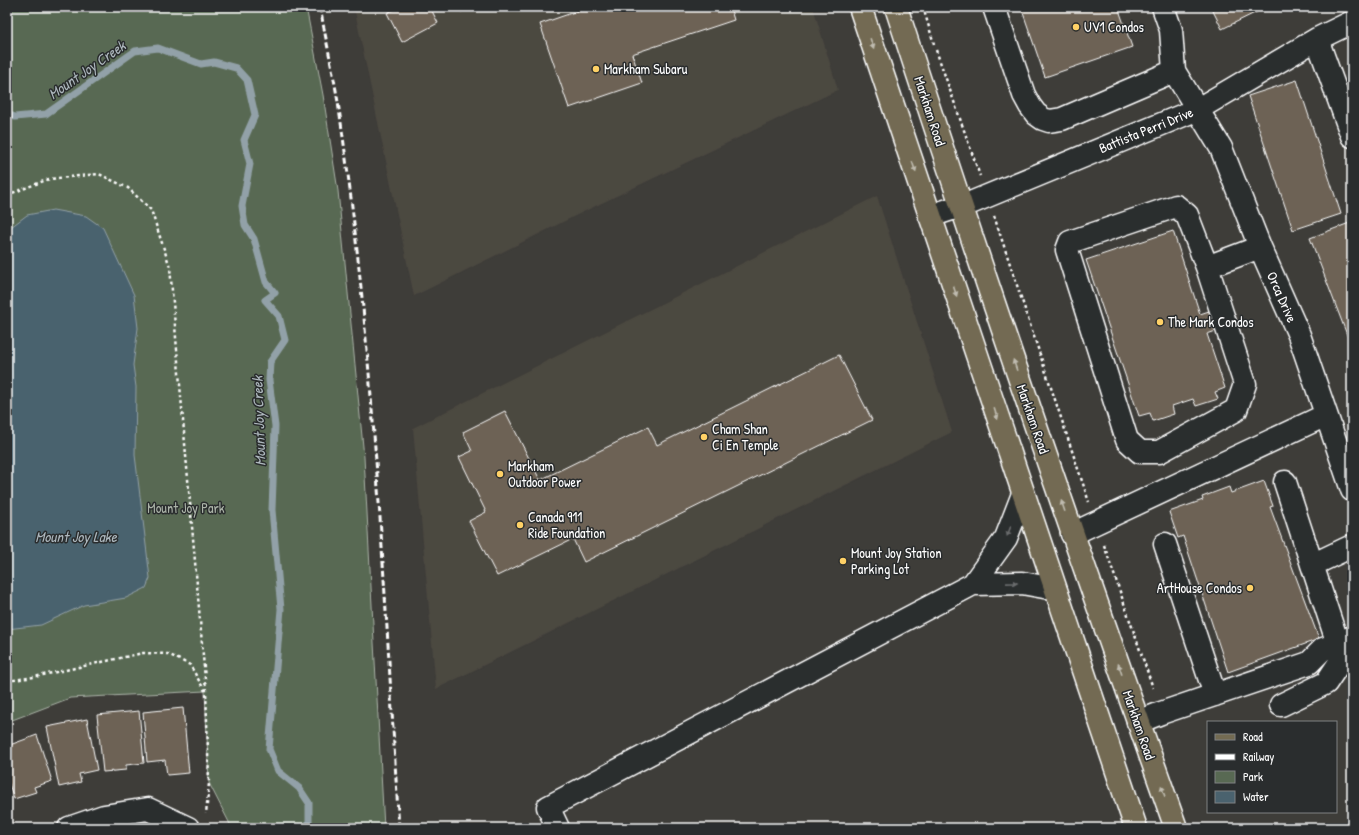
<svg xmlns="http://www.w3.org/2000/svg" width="1359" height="835" font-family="'Patrick Hand',sans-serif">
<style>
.built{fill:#4c4841}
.green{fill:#586953;stroke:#acb4a9}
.water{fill:#4a626e;stroke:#92a1a8}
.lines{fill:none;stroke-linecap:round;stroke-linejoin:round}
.stream{stroke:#92a1a8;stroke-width:7}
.building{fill:#6d6254;stroke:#fff}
.minor-casing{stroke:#fff;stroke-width:25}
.major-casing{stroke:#fff;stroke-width:25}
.path{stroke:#fff;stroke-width:2.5;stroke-dasharray:3 3;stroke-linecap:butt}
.minor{stroke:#2a2d2e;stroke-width:22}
.major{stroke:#736b52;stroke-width:22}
.rail{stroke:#fff;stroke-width:3;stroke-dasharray:6 3;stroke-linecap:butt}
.oneway{fill:#c0bcb1}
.oneway2{fill:#6a6c6d}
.poi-dot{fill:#ffd166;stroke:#2a2d2e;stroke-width:1.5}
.labels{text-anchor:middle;stroke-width:3;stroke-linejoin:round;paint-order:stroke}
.poi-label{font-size:14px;fill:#fff;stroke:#2a2d2e;text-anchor:start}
.street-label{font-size:14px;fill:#fff;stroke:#2a2d2e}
.park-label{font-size:14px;fill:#acb4a9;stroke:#2a2d2e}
.water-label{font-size:15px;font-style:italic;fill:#aeb8be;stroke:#2a2d2e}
</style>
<rect width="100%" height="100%" fill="#3e3d39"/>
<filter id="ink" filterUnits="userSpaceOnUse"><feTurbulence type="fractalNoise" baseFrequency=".025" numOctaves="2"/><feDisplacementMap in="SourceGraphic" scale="8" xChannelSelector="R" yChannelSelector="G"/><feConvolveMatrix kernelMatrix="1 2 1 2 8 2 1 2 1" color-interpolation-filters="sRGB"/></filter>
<g filter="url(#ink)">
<path class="built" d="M354,7H813L838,90L583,212L414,296Z
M877,196L952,432L436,689L413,428Z"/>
<path class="green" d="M7,7H306L323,95L338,191L364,457L384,828H232L209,783L205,691L70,698L7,722Z"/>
<path class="water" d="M53,210L86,216L103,228L134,295L138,328L133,365L136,387L135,455L150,578L146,588L126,598L84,605L41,625L7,629V230L27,215Z"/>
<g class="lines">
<path class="stream" d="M7,114L15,117L46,114L135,51L158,48L201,64L214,62L236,68L247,80L255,115L244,140L250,164L242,206L245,225L254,239L266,282L275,293L265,300L279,316L285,340L270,362L269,380L275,426L272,510L281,609L269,749L278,771L299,788L309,803V828"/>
</g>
<path class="building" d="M400,7H430L438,23L402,42L387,13Z
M458,7H472L461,12Z
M589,7H730L734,20L632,54L642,83L569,108L540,24Z
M1021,7H1118L1132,47L1045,77Z
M1211,7H1267L1222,29Z
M1297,80L1341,214L1293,230L1248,96Z
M1352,222V348L1310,238Z
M1173,231L1200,314L1209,311L1216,331L1207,334L1225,388L1215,392L1218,399L1196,406L1193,399L1172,406L1174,414L1153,421L1150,413L1139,416L1086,260Z
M839,355L872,420L584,562L573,539L497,576L469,521L486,512L459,457L472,451L463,432L505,411L540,480L648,427L657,445Z
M1264,481L1273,506L1270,507L1319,639L1228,672L1183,536L1178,538L1169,512L1203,500L1202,497L1229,487L1231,493Z
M183,708L189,773L167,775L165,760L147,762L143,712Z
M139,711L144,763L126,765V770L103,772L97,715Z
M87,719L97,770L79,774L81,782L59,787L47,727Z
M37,735L52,781L34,787L36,792L14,799L7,778V746Z"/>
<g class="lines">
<defs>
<path id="minor" d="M994,7L1024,95L1030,106L1036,114L1043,119L1049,121L1062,119L1174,71
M1163,7L1171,30L1174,71L1221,148L1260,247L1299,335L1352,490
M1317,39L1352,136
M930,216L973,202L1198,109L1317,39L1352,22
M1207,267L1245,384L1236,410L1159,452H1140L1127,440L1067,250L1070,242L1176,206L1187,215L1207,267L1260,247
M1072,534L1326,415
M1165,544L1215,695
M1312,565L1352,546
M973,584L1022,583L1055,589
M1281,705L1326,683L1340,662L1338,644L1352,637
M1138,722L1161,713L1309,663L1323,649L1338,644L1285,482
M69,828L104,816L148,809L188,828
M558,828L548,807L973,584L1006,538L1023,494"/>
<path id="major" d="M860,7L1136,828
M896,7C985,282 1079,555 1176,828"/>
</defs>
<use href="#minor" class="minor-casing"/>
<use href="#major" class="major-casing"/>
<path class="path" d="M923,7L934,44
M936,50L980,176
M7,195L49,179L99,174L128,188L151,210L170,267L206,691L209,783L206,814
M994,216L1089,502
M1104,545L1153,688
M7,681L34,677L143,653L168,654L190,665L205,691"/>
<use href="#minor" class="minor"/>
<use href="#major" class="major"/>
<path class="rail" d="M320,7C326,41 334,75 339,109C374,347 384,588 399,828"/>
</g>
<defs><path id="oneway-solid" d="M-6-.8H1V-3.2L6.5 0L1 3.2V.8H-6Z"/></defs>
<g class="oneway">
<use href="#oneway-solid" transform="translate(872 44) rotate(72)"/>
<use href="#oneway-solid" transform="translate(914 167) rotate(72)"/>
<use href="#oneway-solid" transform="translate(955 291) rotate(72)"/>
<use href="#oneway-solid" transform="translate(1015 365) rotate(-109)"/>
<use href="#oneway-solid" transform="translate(996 414) rotate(72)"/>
<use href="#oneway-solid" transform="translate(1063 506) rotate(-109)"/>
<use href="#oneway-solid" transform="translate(1120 669) rotate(-109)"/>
<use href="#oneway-solid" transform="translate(1163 791) rotate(-109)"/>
</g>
<g class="oneway2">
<use href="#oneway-solid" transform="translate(1009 531) rotate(111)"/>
<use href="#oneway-solid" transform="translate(1012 583) rotate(-1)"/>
</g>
</g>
<g class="poi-dot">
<circle cx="1076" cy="27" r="4"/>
<circle cx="596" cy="69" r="4"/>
<circle cx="1160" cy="322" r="4"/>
<circle cx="704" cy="437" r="4"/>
<circle cx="500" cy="474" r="4"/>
<circle cx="520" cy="525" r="4"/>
<circle cx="843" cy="561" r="4"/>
<circle cx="1250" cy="588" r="4"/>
</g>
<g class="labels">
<g class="poi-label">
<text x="1084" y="32">UV1 Condos</text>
<text x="604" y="74">Markham Subaru</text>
<text x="1168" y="327">The Mark Condos</text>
<text x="712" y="434">Cham Shan<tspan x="712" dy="16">Ci En Temple</tspan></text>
<text x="508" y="471">Markham<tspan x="508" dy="16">Outdoor Power</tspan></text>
<text x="528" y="522">Canada 911<tspan x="528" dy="16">Ride Foundation</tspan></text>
<text x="851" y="558">Mount Joy Station<tspan x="851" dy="16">Parking Lot</tspan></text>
<text x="1242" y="593" text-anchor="end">ArtHouse Condos</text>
</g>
<g class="street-label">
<text transform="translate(930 111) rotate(72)" y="5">Markham Road</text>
<text transform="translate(1146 130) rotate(-22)" y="5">Battista Perri Drive</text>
<text transform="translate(1282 297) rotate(66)" y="5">Orca Drive</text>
<text transform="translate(1033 419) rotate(71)" y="5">Markham Road</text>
<text transform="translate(1139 725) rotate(71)" y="5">Markham Road</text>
</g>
<g class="park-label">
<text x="186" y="513">Mount Joy Park</text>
</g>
<g class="water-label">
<text transform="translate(87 70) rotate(-35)" y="5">Mount Joy Creek</text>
<text transform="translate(259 421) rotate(-92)" y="5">Mount Joy Creek</text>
<text x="76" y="542">Mount Joy Lake</text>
</g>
</g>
<rect width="1359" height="835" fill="none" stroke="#2a2d2e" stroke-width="24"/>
<rect x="12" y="12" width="1335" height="811" fill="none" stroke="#fff" stroke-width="1.5" filter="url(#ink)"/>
<rect x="1207" y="721" width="130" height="92" fill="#2a2d2e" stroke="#7f8182"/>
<rect x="1215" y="734" width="20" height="6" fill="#736b52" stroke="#7f8182"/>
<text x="1243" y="741" font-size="12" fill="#ffffff">Road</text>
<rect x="1215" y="754" width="20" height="6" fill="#ffffff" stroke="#7f8182"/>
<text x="1243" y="761" font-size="12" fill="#ffffff">Railway</text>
<rect x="1215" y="771" width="20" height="12" fill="#586953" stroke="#7f8182"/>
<text x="1243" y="781" font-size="12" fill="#ffffff">Park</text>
<rect x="1215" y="791" width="20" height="12" fill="#4a626e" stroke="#7f8182"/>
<text x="1243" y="801" font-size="12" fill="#ffffff">Water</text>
</svg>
